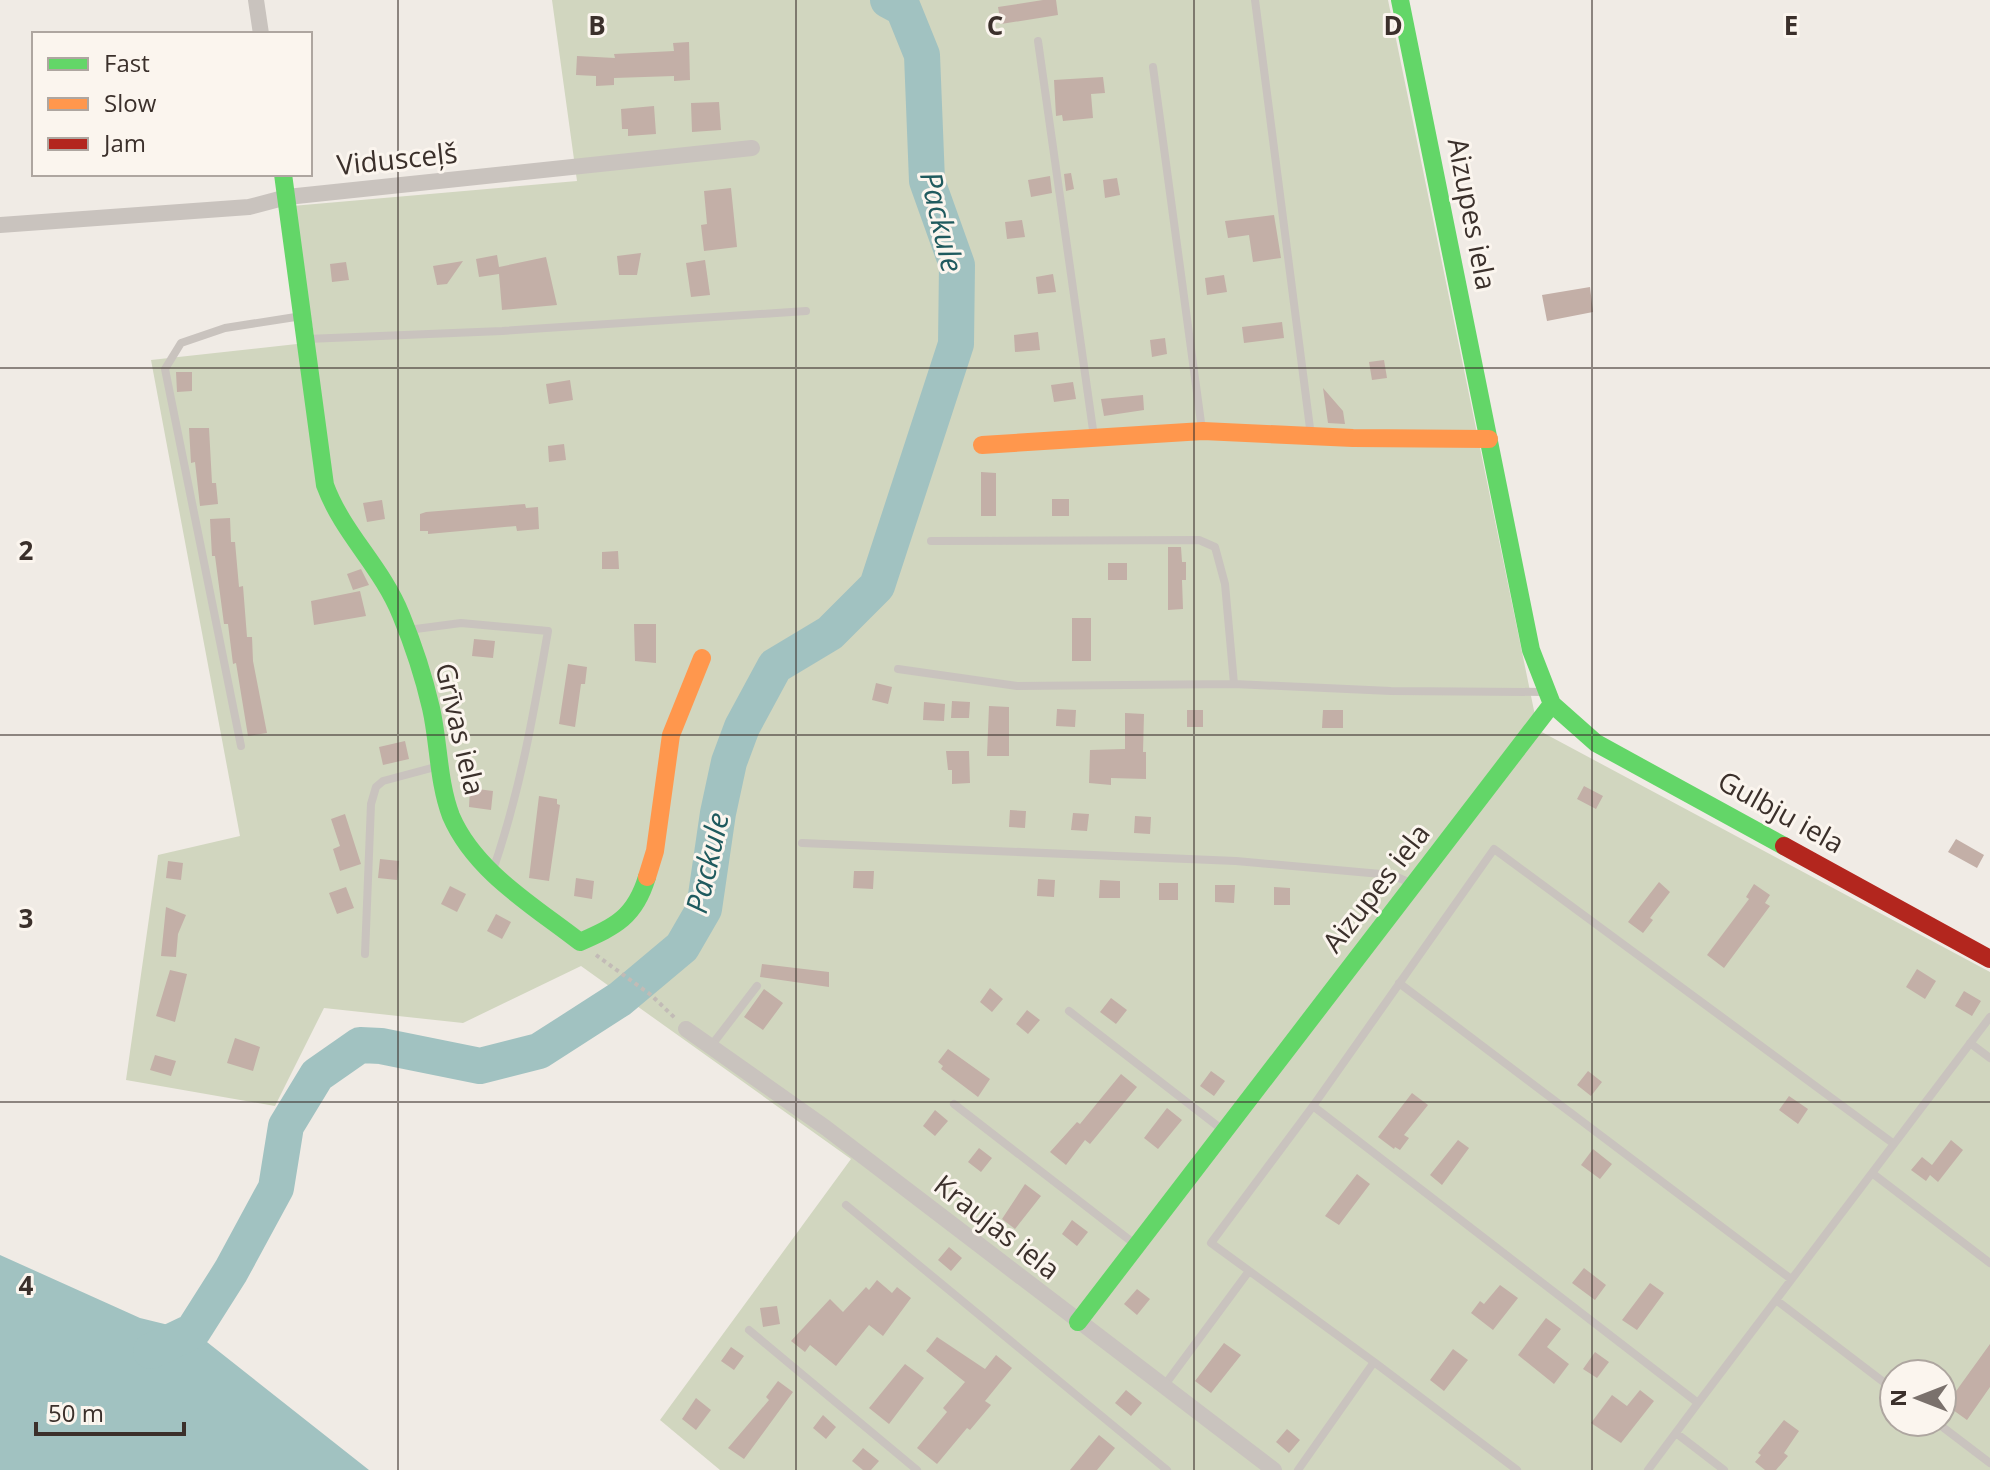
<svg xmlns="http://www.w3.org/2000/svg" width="1990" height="1470" font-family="'Open Sans',sans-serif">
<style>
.green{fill:#d1d6bf;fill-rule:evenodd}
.water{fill:#a1c2c1}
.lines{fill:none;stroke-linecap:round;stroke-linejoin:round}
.river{stroke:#a1c2c1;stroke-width:36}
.building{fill:#c3afa7}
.path{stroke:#c2bbb6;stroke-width:4;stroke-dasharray:4 4;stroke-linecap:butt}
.lane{stroke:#c9c3be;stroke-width:8}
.street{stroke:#c9c3be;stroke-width:16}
.fast{stroke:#63d668;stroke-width:18}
.slow{stroke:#ff974d;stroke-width:18}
.jam{stroke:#b3261e;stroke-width:18}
.grid{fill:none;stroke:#3b302b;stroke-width:2;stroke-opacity:0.55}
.labels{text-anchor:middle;stroke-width:6;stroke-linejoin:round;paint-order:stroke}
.street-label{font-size:28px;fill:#3b302b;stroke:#fbf5ee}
.water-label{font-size:30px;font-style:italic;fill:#1f5a5e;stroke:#fbf5ee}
.grid-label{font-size:26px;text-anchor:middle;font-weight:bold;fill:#3b302b;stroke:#fbf5ee;stroke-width:6;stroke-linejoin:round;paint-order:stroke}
</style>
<rect width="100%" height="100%" fill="#f0ebe5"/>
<path class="green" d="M552,0H1388L1538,730L1990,972V1470H720L660,1420L851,1159L581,966L463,1023L324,1008L275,1106L126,1080L158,855L240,836L151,360L315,342L292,206L577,181ZM1894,1374H1942V1422H1894Z"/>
<path class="water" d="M0,1255L140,1318L193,1331L369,1470H0Z"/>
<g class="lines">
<path class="river" d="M151,1351L193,1331L231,1271L276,1188L286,1126L317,1075L360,1045L381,1046L480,1066L539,1051L620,999L682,947L704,909L718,813L729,762L742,727L775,666L830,633L877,586L956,344L957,265L927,181L922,55L903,8L888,0"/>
</g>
<path class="building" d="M1043,0H1056L1058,15L1001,24L998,7Z
M689,42L690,80L674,81V76L614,78V85L596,86V76L576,75L577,56L615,58L614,54L674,51L673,43Z
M1103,77L1105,93L1091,94L1093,118L1063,121L1062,115L1056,116L1054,80Z
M719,102L721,130L692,132L691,103Z
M654,106L656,134L628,136V129H622L621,109Z
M1071,173L1074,189L1066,191L1064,174Z
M1050,176L1052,193L1031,197L1028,180Z
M1117,178L1120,195L1105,198L1103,180Z
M731,188L737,247L704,251L701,225L707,224L704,191Z
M1274,215L1281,258L1253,262L1249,235L1228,238L1225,221Z
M1022,220L1025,237L1007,239L1005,222Z
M641,253L637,275H619L617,256Z
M497,255L499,267L546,257L557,305L502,310L499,274L479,277L476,259Z
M705,260L710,295L691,297L686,263Z
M463,261L447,284L437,285L433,266Z
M346,262L349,280L332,282L330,264Z
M1053,274L1056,292L1038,294L1036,277Z
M1224,275L1227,292L1207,295L1205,278Z
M1590,287L1593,312L1547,321L1542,295Z
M1282,322L1284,338L1244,343L1242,327Z
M1038,332L1040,350L1015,352L1014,335Z
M1165,338L1167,354L1152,357L1150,340Z
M1384,360L1387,378L1372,380L1369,362Z
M176,372H192V391L177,392Z
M570,380L573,400L549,404L546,384Z
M1073,382L1076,399L1054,402L1051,385Z
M1323,388L1343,411L1345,424L1328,423Z
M1143,395L1144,410L1104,416L1101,399Z
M189,428H209L212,483H216L218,504L200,506L195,462L191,463Z
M564,444L566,460L549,462L548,446Z
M981,472L996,473V516H981Z
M1052,499H1069V516H1052Z
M382,500L385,519L367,522L363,503Z
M525,504L526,508L538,507L539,529L517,531L516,526L428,534V531H420V514L426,512Z
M230,518L231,542H235L239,587L243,586L247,637H252L253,661L267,733L248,736L236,663L233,664L228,624H224L215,556H212L210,519Z
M1168,547H1181L1182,562H1186V580H1182L1183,609L1168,610Z
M618,551L619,569H602V552Z
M1108,563H1127V580H1108Z
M361,569L369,585L353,590L347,574Z
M360,591L366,616L314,625L311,601Z
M1072,618H1091V661H1072Z
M634,624H656V663L635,661Z
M474,639L495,641L493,658L472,656Z
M568,664L587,667L585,684H581L575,727L559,724Z
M876,683L892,687L888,704L872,700Z
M952,701L970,702L969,718H951Z
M924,702L945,704L944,721L923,720Z
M989,706L1009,707V756H987Z
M1057,709L1076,710L1075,727L1056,726Z
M1187,710H1203V727H1187Z
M1323,710H1343V728H1322Z
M1125,713L1144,714L1143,752H1146V779L1111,778V785L1089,783L1090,750L1125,749Z
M405,741L409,759L383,765L379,747Z
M946,751H969L970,783L952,784V770H948Z
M1584,786L1603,796L1596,809L1577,799Z
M470,788L493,791L491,810L469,807Z
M539,796L557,799V804L560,805L549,881L529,878Z
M1010,810L1026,811L1025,828L1009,827Z
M1073,813L1089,814L1087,831L1071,830Z
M345,814L361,864L340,871L333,849L340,846L331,819Z
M1135,816L1151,817L1150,834L1134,833Z
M1956,839L1984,855L1977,868L1948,852Z
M380,859L399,861L397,880L378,878Z
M168,861L183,863L181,880L166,878Z
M854,871H874L873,889L853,888Z
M576,878L594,881L592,899L574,896Z
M1038,879L1055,880L1054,897L1037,896Z
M1100,880L1120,881V898H1099Z
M1659,882L1670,892L1650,918L1653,920L1643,933L1628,922Z
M1159,883H1178V900H1159Z
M1754,884L1770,895L1765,903L1770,906L1724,968L1707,955L1749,899L1746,897Z
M1215,885H1235L1234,903L1215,902Z
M450,886L466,894L457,912L441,904Z
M346,887L354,908L337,914L329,893Z
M1274,887L1290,888V905H1274Z
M166,907L186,915L178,934L176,957L161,956Z
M496,914L511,922L502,939L487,931Z
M762,964L829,972V987L760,977Z
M1917,969L1936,981L1925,999L1906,987Z
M170,970L187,974L175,1022L156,1016Z
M990,988L1003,999L992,1012L980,1002Z
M764,989L783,1003L763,1030L744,1017Z
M1964,991L1981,1001L1972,1016L1955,1006Z
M1111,998L1127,1010L1116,1024L1100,1012Z
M1027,1010L1040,1020L1028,1034L1016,1024Z
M235,1038L260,1047L253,1071L227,1063Z
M948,1049L990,1079L978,1097L941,1069L943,1066L938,1062Z
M155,1055L176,1061L171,1076L150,1070Z
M1211,1071L1225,1081L1214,1096L1200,1086Z
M1588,1071L1602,1082L1591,1096L1577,1085Z
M1121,1074L1137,1087L1090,1144L1085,1140L1066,1165L1050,1152L1077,1122L1080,1124Z
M1412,1093L1428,1105L1404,1135L1409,1138L1400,1150L1395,1147L1394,1149L1378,1137Z
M1789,1096L1808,1109L1798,1124L1779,1110Z
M1167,1108L1182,1120L1158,1149L1144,1138Z
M935,1110L948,1121L935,1136L923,1126Z
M1458,1140L1469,1148L1442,1185L1430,1175Z
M1951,1140L1963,1150L1938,1182L1930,1175L1926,1181L1911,1170L1922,1157L1932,1165Z
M979,1148L992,1158L981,1172L968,1162Z
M1593,1149L1612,1164L1600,1179L1581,1165Z
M1357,1174L1370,1184L1339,1225L1325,1216Z
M1025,1184L1041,1196L1015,1229L1002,1219Z
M1072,1220L1088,1232L1077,1246L1062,1234Z
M949,1247L962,1258L951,1271L938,1260Z
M1584,1268L1606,1285L1595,1300L1572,1283Z
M877,1280L892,1293L897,1287L911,1298L883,1336L869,1325L836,1366L810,1345L805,1352L791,1341L830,1299L843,1312L866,1287L869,1290Z
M1650,1283L1664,1293L1637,1330L1622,1320Z
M1500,1285L1518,1298L1493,1330L1471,1313L1480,1301L1484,1304Z
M1137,1289L1150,1299L1137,1315L1124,1304Z
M777,1306L780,1324L763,1327L760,1308Z
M1546,1318L1561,1329L1547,1347L1569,1364L1554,1384L1518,1355Z
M937,1337L985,1369L996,1355L1012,1368L985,1401L991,1405L970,1430L967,1428L937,1464L917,1448L947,1412L943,1408L965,1382L926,1351Z
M1224,1343L1241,1355L1211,1393L1195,1381Z
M1990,1344V1387L1967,1420L1946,1405Z
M731,1347L744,1356L734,1370L721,1361Z
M1453,1349L1468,1360L1444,1391L1430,1380Z
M1595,1352L1609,1362L1597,1378L1583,1369Z
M905,1364L924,1378L889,1424L869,1408Z
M778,1381L793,1392L744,1459L728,1448L769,1400L766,1397Z
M1126,1390L1142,1403L1131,1416L1115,1403Z
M1640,1390L1654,1401L1621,1443L1591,1423L1612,1395L1627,1406Z
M696,1398L711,1410L696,1430L682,1419Z
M823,1415L836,1427L826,1439L813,1428Z
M1784,1420L1799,1431L1784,1453L1788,1456L1776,1470H1765L1755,1462L1761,1455L1758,1453Z
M1287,1429L1300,1440L1289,1453L1276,1442Z
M1099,1435L1115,1448L1097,1470H1070Z
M863,1448L879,1461L871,1470H863L852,1461Z"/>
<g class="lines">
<path class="path" d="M596,955L651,995L676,1019"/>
<path class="lane" d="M1255,0L1311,436
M1038,41L1094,437
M1153,67L1202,430
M307,339L502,331L806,311
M931,541L1199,540L1215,547L1225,584L1234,684
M408,630L461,623L548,631C534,712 520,792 493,870
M898,669L1017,686L1234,684L1391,691L1544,692
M241,746L165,369L181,343L225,328L302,316
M802,843L1236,861L1392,875L1413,884
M365,954L371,804L376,787L383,781L439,766
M1399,983L1791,1279
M1069,1011L1224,1131
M1970,1043L1990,1058
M711,1046L757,986
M954,1104L1136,1245
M1313,1106L1494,849L1894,1144
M1872,1173L1990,1263
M846,1205L1167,1470
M1776,1300L1894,1390
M749,1330L917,1470
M1374,1362L1517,1470
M1164,1386L1249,1271
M1698,1403L1990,1017
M1936,1422L1990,1463
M1676,1433L1724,1470
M1298,1470L1374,1362L1211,1243L1313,1106L1698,1403L1648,1470"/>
<path class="street" d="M256,0L261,34
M0,225L249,207L287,197L752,148
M686,1029L826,1128L1274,1470"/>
<path class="fast" d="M1400,0L1531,650L1552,704L1596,743L1784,846
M283,174L325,485C343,534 382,567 401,615C413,644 424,678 431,708C439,743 438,782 451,816C475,872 534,906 580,942C616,926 635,917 647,877
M1078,1322L1552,704"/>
<path class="slow" d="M982,445L1203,431L1353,438L1489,439
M647,877L655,851L671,735L702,658"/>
<path class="jam" d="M1784,846L1990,959"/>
</g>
<path class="grid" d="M398,0V1470M796,0V1470M1194,0V1470M1592,0V1470M0,368H1990M0,735H1990M0,1102H1990"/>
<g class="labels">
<g class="street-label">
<text transform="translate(397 159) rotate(-6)" y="10">Vidusceļš</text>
<text transform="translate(1472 214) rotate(79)" y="10">Aizupes iela</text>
<text transform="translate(460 729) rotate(77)" y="10">Grīvas iela</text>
<text transform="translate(1781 812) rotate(29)" y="10">Gulbju iela</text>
<text transform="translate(1376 888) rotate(-52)" y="10">Aizupes iela</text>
<text transform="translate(997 1227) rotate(38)" y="10">Kraujas iela</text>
</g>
<g class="water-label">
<text transform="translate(941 222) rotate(77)" y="10">Packule</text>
<text transform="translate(708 863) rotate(-77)" y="10">Packule</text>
</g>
</g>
<g class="grid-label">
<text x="597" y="35">B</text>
<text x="995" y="35">C</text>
<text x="1393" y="35">D</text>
<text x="1791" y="35">E</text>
<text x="26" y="560">2</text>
<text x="26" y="928">3</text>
<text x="26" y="1295">4</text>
</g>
<rect x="32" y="32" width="280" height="144" fill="#fbf5ee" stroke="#aea6a0" stroke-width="2"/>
<rect x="48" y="58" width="40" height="12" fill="#63d668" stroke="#aea6a0" stroke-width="2"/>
<text x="104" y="72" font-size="24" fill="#3b302b">Fast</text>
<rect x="48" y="98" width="40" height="12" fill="#ff974d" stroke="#aea6a0" stroke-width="2"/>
<text x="104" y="112" font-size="24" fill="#3b302b">Slow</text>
<rect x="48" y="138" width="40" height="12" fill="#b3261e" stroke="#aea6a0" stroke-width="2"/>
<text x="104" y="152" font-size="24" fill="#3b302b">Jam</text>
<g transform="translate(1918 1398) rotate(270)"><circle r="38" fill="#fbf5ee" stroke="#aea6a0" stroke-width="2"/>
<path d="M0-6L14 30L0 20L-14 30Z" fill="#7a716c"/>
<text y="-12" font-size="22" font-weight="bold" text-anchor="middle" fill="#3b302b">N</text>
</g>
<path d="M36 1422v12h148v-12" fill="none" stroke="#3b302b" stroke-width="4"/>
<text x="48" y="1422" font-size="24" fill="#3b302b" stroke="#fbf5ee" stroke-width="6" paint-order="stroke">50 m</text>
</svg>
